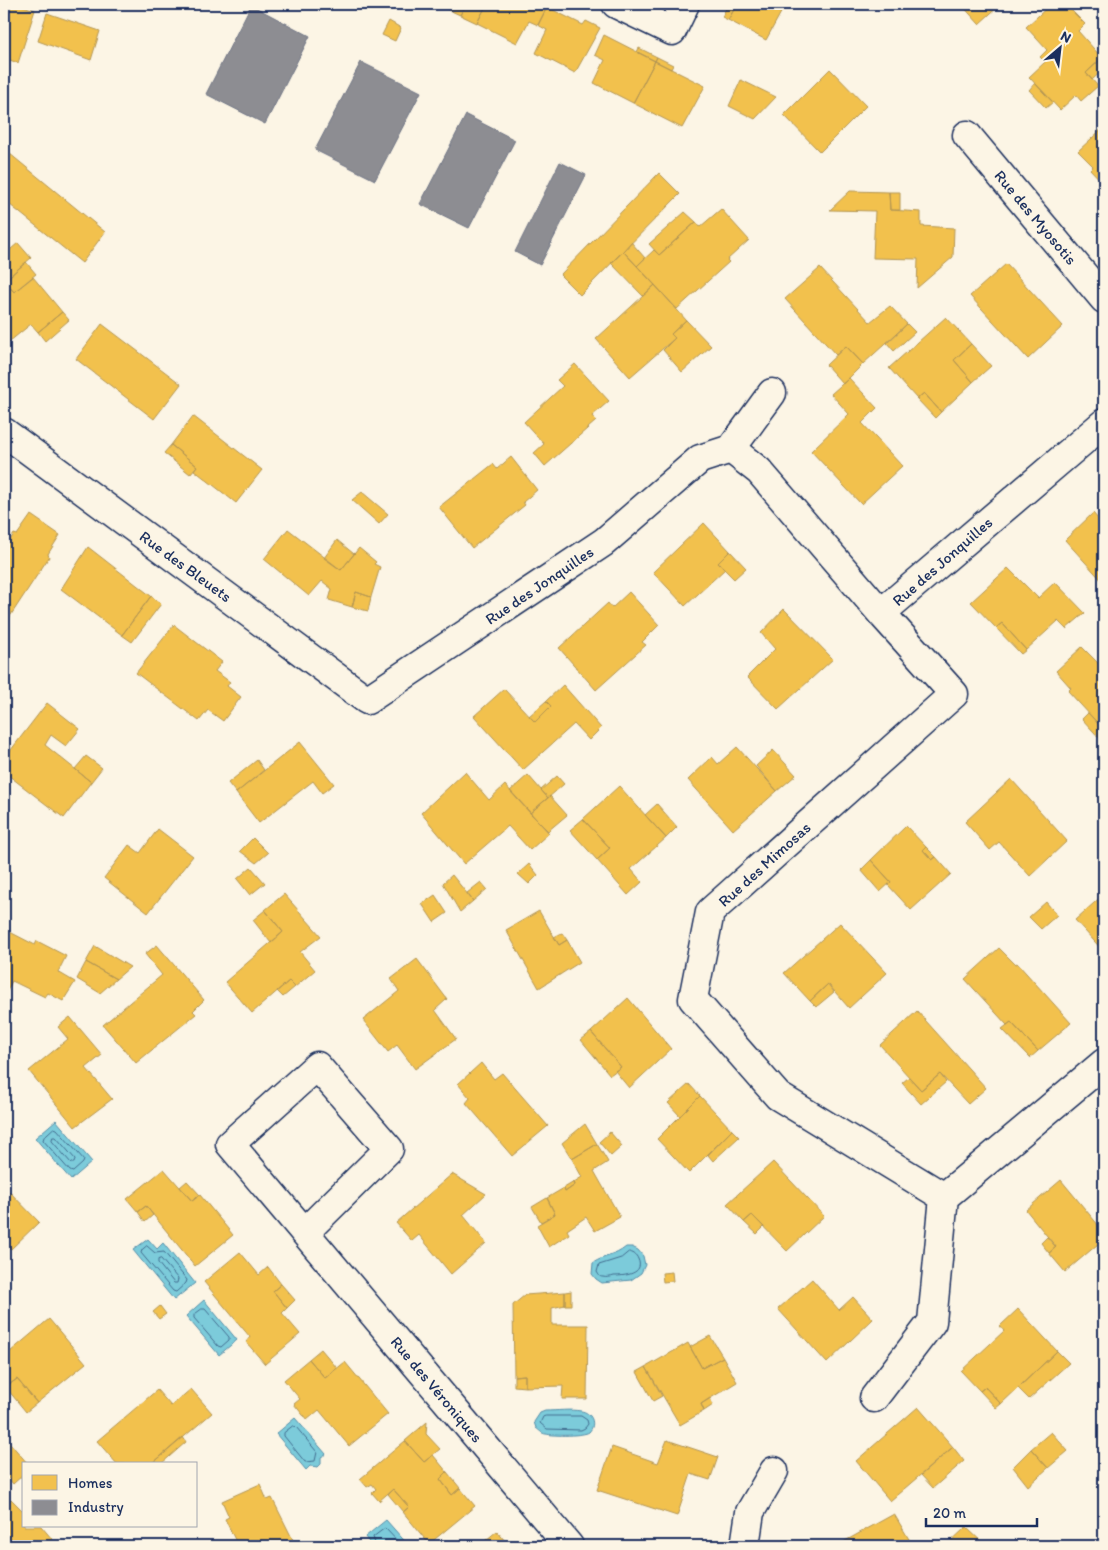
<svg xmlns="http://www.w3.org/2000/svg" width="1108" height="1550" font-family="Itim,sans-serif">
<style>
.water{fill:#7ccbda;stroke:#558da8}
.homes{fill:#f2c14e;stroke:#b29553}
.industry{fill:#8d8d92;stroke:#6b7182}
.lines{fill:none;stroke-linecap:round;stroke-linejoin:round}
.shore{stroke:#426d90;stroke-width:1}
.minor-casing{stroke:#1b2f5e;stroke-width:31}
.minor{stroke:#fcf5e5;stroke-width:28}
.labels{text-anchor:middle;stroke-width:5;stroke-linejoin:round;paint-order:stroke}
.street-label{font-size:16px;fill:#1b2f5e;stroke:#fcf5e5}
</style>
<rect width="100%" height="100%" fill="#fcf5e5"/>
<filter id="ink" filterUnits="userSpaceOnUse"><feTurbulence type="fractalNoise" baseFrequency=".02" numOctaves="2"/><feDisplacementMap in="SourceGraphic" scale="10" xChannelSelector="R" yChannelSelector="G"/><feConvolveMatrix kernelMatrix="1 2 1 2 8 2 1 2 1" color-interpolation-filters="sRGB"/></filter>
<g filter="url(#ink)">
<path class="water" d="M56,1120L92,1162L71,1180L35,1138Z
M148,1239L157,1249L163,1243L195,1283L174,1300L133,1250Z
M626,1247H632L638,1250L643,1256L645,1265L641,1273L631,1280L602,1283L596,1279L592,1274L593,1263C605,1255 614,1257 626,1247Z
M204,1300L237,1340L219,1355L186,1316Z
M545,1411C557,1411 570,1409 581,1411C591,1412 597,1424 589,1432C584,1436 553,1436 546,1434C542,1434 539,1430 536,1428L534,1422L540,1413Z
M295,1418L326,1454L321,1457V1464L318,1467L310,1466L306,1470L276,1434Z
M386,1520L409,1546H372L365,1537Z"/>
<path class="homes" d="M4,4H17L35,10L18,63L4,58Z
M436,4H466L460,15Z
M466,4H487L477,23L460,15Z
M487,4H542L547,7L538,25L529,21L517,43L477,23Z
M728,4L736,6L728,20L722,17Z
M731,4H777L784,7L766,40L728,20L736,6Z
M961,4H1001L979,24Z
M1051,4H1065L1085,24L1078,31L1102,58L1086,73L1098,86L1081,101L1076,95L1060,110L1029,77L1045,62L1040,57L1047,50L1026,27Z
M547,7L583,25L586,21L600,28L575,73L536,53L547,30L538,25Z
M47,13L100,31L91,60L38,41Z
M389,21L401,28L395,41L382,35Z
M604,35L655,61L633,103L594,83L605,60L595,55Z
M639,48L657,57L655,61L637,52Z
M657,57L673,65L671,69L655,61Z
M1102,58L1104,60V69L1092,80L1086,73Z
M655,61L705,86L682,128L633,103Z
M830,69L866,106L820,152L784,115Z
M741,80L776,97L755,119L729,106Z
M1035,83L1053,102L1046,108L1029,90Z
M1104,127V184L1090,169L1093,166L1078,151Z
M4,149L105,232L82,263L4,200Z
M659,173L680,194L580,295L560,275Z
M850,191L889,192L890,210L921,212V226L954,228L953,257L917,288L918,259L873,258L875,211L830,210Z
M889,192H900V210H890Z
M721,209L749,240L727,260L729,262L677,309L637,266L654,250L659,255L696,222L700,227Z
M685,212L696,222L659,255L649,244Z
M631,242L645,258L637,266L623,251Z
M18,243L31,258L4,281V255Z
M623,251L655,285L643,296L611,263Z
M26,262L36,274L14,292L4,281Z
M1006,264L1063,326L1028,359L970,296Z
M820,268L870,322L890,306L907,324L863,364L846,346L836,355L785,299Z
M33,277L62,312L38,332L31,324L4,346V280L14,292Z
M655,285L686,320L671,334L675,338L630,377L596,339Z
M62,312L69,320L45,341L38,332Z
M946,317L971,344L954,360L973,382L941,412L924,393L917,399L889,368Z
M686,320L711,346L682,372L663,350L675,338L671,334Z
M102,324L181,384L154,419L76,359Z
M907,324L915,332L894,351L887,343Z
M971,344L991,366L973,382L954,360Z
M846,346L863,364L843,384L826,365Z
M575,364L609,401L592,416L596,421L545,466L534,453L544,444L524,422L563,386L557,380Z
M849,378L877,408L862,423L902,466L861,504L811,451L849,414L831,394Z
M924,393L941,412L935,418L917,399Z
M193,416L262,470L236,503L194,470L197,466L171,445Z
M171,445L197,466L190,474L164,453Z
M511,457L537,490L523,502L525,505L472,548L439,507L493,464L497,469Z
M362,492L388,514L379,524L352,500Z
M1093,513L1104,526V583L1065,540Z
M31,515L60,535L48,554L49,557L7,621L4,619V549L14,534L17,535Z
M704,523L730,551L718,563L725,569L685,606L653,572Z
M288,529L341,570L359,548L376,562L374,564L380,567L371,597L356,592L352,607L329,600L332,589L322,581L309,596L264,559Z
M337,540L354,554L341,570L324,558Z
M88,547L151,596L122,635L61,589Z
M730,551L746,568L734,579L718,563Z
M1008,568L1038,598L1055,582L1085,613L1066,629L1058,621L1026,650L1002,623L996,628L971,602Z
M356,592L371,597L368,611L352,607Z
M629,592L659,625L642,642L646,645L596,690L559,648L608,603L612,608Z
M151,596L161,604L132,642L122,635Z
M784,609L833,659L778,709L747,677L775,649L761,633Z
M1002,623L1026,650L1021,654L996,628Z
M174,625L222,662L215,671L230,682L227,686L241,697L223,721L208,710L199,721L136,673Z
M1082,647L1099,664L1103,661L1104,662V730L1068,691L1071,688L1056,671Z
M563,685L601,728L589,740L574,724L523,770L474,716L504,689L535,722L551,706L546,701Z
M546,701L551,706L535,722L529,716Z
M47,703L80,729L66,746L51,735L45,745L91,782L64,818L4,772V759Z
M1088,713L1104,730V743L1082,719Z
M300,742L334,784L322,793L313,781L259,823L236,793Z
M737,747L777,791L733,830L688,780L712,757L718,764Z
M773,750L796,775L777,791L756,766Z
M86,756L102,768L91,782L75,769Z
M257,760L264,770L236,793L228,783Z
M465,772L489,800L505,785L549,833L530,850L508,826L464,864L421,813Z
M528,775L548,798L530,813L510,791Z
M557,776L564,784L548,798L541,790Z
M1011,779L1067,841L1030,876L999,842L990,850L965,822Z
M619,786L666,838L631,869L642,882L628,895L597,860L610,848L583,819Z
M550,796L567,815L548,831L530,813Z
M657,804L677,827L666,838L645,815Z
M583,819L610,848L597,860L570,830Z
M906,826L926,847L923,850L932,860L936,857L951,874L911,910L888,885L891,882L871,860Z
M158,829L193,856L148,913L104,878L129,845L140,853Z
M253,838L268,853L256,863L240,851Z
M926,847L936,857L932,860L923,850Z
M871,860L891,882L880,892L861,870Z
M529,864L538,875L529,884L518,874Z
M251,867L265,883L250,895L237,879Z
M452,875L473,901L460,912L443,883Z
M481,882L487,889L473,901L467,893Z
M284,894L321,936L300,952L315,970L295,987L289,981L252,1013L225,982L283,932L265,910Z
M1104,894V952L1075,920Z
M435,895L447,913L434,922L422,904Z
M1046,902L1057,915L1041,929L1029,917Z
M265,910L283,932L271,943L253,920Z
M539,911L559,945L567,940L580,962L539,988L506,930Z
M840,923L887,973L849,1008L828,984L810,1001L784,973Z
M6,930L35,945L37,941L66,956L58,972L75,982L63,1001L48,993L45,997L12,981L6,993L4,991V935Z
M562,933L567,940L559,945L554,937Z
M157,945L204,1000L193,1011L196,1014L136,1063L103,1025L162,975L145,954Z
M95,946L130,967L116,979L86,962Z
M999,948L1015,964L1017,963L1071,1023L1038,1051L1011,1022L1007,1025L965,979Z
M417,959L447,999L435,1010L456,1039L415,1069L397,1045L388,1052L363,1020L399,991L391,979Z
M86,962L116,979L100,993L77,979Z
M289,981L295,987L283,997L277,991Z
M828,984L834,992L816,1007L810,1001Z
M628,998L671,1049L629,1088L615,1071L621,1067L591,1032Z
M917,1011L986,1088L968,1104L940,1074L921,1090L880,1045Z
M70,1017L102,1055L86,1068L112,1099L75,1127L29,1071L68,1039L58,1027Z
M1011,1022L1038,1051L1030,1058L1002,1029Z
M591,1032L621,1067L610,1075L581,1040Z
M481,1063L494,1079L502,1073L548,1126L512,1156L466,1103L470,1098L458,1084Z
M940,1074L946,1082L921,1104L902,1083L909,1077L921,1090Z
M689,1084L700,1096L680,1116L668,1103Z
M700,1096L732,1130L689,1173L657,1139Z
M585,1124L597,1144L572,1159L562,1143Z
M732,1130L739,1137L713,1161L708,1155Z
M610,1132L622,1146L611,1156L599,1142Z
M597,1144L608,1162L594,1171L620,1217L595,1231L586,1217L567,1230L569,1234L549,1247L537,1225L555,1214L547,1198L564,1188L565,1192L575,1185L574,1182L582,1177L572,1159Z
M773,1162L824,1216L787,1251L752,1215L744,1222L727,1204Z
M164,1169L192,1201L200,1195L233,1235L195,1266L146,1206L138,1212L127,1199Z
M452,1174L486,1194L463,1215L486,1243L451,1274L419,1235L412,1241L396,1223Z
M1061,1180L1104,1232V1239L1065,1272L1049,1253L1056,1247L1026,1210Z
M187,1181L200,1195L192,1201L180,1187Z
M574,1182L575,1185L565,1192L564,1188Z
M4,1186L39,1222L10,1250L4,1244Z
M547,1198L555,1214L541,1222L532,1207Z
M146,1206L153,1215L145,1222L138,1212Z
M752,1215L764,1227L757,1234L744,1222Z
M1047,1237L1056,1247L1049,1253L1041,1243Z
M240,1252L259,1275L268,1267L281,1284L273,1291L287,1308L282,1313L300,1334L265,1364L246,1342L250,1337L204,1282Z
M672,1272L673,1281L663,1282L662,1273Z
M812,1279L839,1310L853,1297L873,1319L827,1363L778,1309Z
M281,1284L295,1300L287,1308L273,1291Z
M571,1291V1305H565V1292Z
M565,1292V1305L552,1308V1325H588L587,1399H562L563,1386L525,1387V1375L514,1376L513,1305L525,1295Z
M160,1306L166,1314L159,1319L153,1312Z
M1018,1309L1057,1351L1001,1404L985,1387L980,1391L961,1371L1004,1331L1000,1326Z
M49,1319L86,1363L37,1403L17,1379L10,1384L4,1377V1357Z
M710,1336L723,1357L702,1368L690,1347Z
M688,1343L702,1368L723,1357L737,1382L701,1404L704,1411L680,1425L646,1367Z
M321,1349L337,1368L325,1378L309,1359Z
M1057,1351L1069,1363L1029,1399L1018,1388Z
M309,1359L325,1378L345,1362L388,1414L349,1446L319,1410L307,1420L294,1404L300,1399L284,1380Z
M646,1367L662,1396L653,1401L637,1372Z
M525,1375V1387L514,1386V1376Z
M4,1377L10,1384L17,1379L37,1403L26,1412L4,1385Z
M985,1387L1001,1404L996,1408L980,1391Z
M191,1389L212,1413L152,1464H117L97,1441L157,1390L171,1406Z
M710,1398L713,1405L704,1411L701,1404Z
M918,1407L953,1447L890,1501L856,1461Z
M427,1422L426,1434L440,1449L424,1462L405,1441Z
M1051,1432L1068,1451L1048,1468L1031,1449Z
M4,1436L28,1464H24V1474L13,1484L4,1473Z
M183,1437L186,1442L161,1464H152Z
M667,1440L718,1457L710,1480L691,1474L677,1516L597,1490L612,1447L658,1463Z
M405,1441L424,1462L433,1455L447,1472L440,1479L452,1495L460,1488L475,1506L429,1544L403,1512L409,1507L393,1489L379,1501L372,1493L376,1489L372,1484L367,1487L360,1479Z
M953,1447L964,1461L933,1488L921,1475Z
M1031,1449L1048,1468L1028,1486L1013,1467Z
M447,1472L460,1488L452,1495L440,1479Z
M260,1484L267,1500L272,1498L296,1546H238L225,1519L229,1517L222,1501Z
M393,1489L409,1507L403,1512L388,1494Z
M11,1499L22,1510L24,1509V1526H41L58,1546H4V1506Z
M894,1514L913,1546H836Z
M966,1527L986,1546H946Z
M497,1531L509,1546H481L480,1545Z"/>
<path class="industry" d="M251,5L310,36L265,124L206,94Z
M361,62L421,92L375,180L315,150Z
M466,115L515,140L469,228L420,204Z
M560,162L586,175L540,265L515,252Z"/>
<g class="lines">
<path class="shore" d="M54,1128L57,1129L84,1160L83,1163L73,1172L70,1171L43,1140L44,1137Z
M53,1137H56L75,1159L74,1163H71L52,1141Z
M147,1246L155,1253L164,1252L187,1280L186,1283L176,1292L173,1291L141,1253L142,1250Z
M629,1252C633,1253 636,1254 638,1259C645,1274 624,1276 614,1276C611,1277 606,1278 603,1277C599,1277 599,1275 597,1272L599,1265L621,1258Z
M161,1259L178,1279L177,1283H174L158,1263V1260Z
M202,1309H205L229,1337V1340L221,1347L218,1346L194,1318V1315Z
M546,1416H581L587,1420L588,1424L585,1428L581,1430L547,1429L540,1423L543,1417Z
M293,1426L296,1427L317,1452L315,1461L305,1462L284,1436V1433Z
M376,1546L373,1537L385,1528L402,1546"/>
<defs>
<path id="minor" d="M616,4L672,31L685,4
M967,135L1104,299
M4,432L367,700L604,542L700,459L731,449L759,471L881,613L1104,423
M731,449L772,393
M881,613L954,694L710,912L693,999L778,1096L944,1197L1104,1063
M305,1232L389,1149L317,1066L230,1144L569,1546
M874,1398L932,1322L944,1197
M745,1546L750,1512L774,1471"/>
</defs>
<use href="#minor" class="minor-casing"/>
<use href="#minor" class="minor"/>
</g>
</g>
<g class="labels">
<g class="street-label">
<text transform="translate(1036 217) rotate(50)" y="6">Rue des Myosotis</text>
<text transform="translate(942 561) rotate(-41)" y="6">Rue des Jonquilles</text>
<text transform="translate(186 566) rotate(36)" y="6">Rue des Bleuets</text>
<text transform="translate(539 585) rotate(-34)" y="6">Rue des Jonquilles</text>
<text transform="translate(764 864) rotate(-42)" y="6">Rue des Mimosas</text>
<text transform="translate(437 1389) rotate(50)" y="6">Rue des Véroniques</text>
</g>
</g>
<rect width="1108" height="1550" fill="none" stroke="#fcf5e5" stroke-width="20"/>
<rect x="10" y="10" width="1088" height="1530" fill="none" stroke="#1b2f5e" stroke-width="2" filter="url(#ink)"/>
<rect x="22" y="1462" width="175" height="65" fill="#fcf5e5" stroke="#a2a6af"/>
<rect x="32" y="1475" width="25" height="15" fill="#f2c14e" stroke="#a2a6af"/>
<text x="68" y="1488" font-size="15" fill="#1b2f5e">Homes</text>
<rect x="32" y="1500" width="25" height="15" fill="#8d8d92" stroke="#a2a6af"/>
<text x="68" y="1512" font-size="15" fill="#1b2f5e">Industry</text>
<g transform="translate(1060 48) rotate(28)" stroke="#fcf5e5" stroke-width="4" paint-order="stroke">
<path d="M0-4L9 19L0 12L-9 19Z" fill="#1b2f5e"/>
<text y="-8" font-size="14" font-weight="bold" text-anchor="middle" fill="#1b2f5e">N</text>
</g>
<path d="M926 1518v8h111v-8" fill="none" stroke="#1b2f5e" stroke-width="2.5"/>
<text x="933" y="1518" font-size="15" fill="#1b2f5e" stroke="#fcf5e5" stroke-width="4" paint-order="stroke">20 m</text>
</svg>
